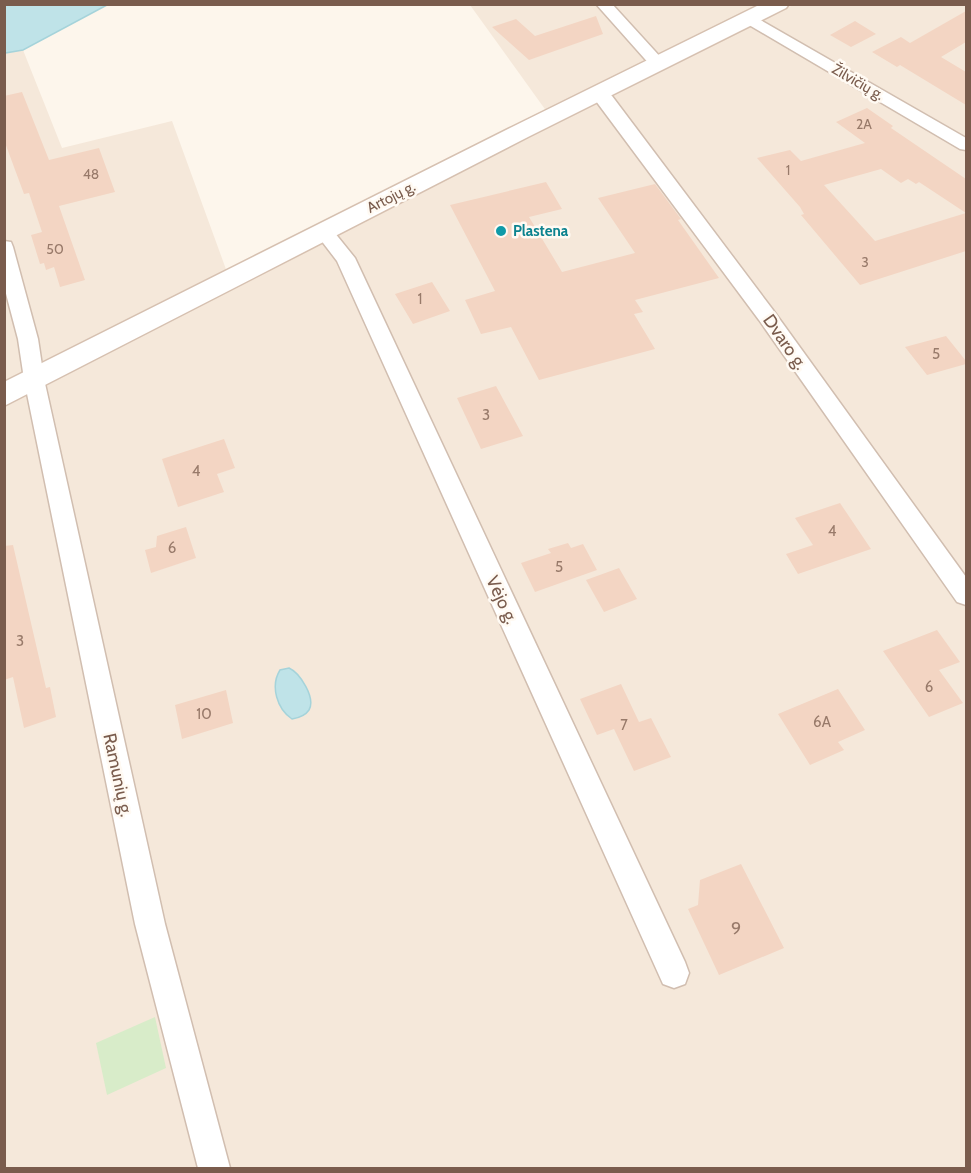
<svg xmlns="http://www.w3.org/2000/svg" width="971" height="1173" font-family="Cabin,sans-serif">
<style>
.residential{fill:#f5e8da}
.green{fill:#d8ecc9}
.water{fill:#bfe3e8;stroke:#a5d3da;stroke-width:1.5}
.building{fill:#f3d5c3}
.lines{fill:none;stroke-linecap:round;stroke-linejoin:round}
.street-casing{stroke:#d1beb0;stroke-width:3}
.secondary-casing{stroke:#d6c0b0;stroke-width:3}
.street{fill:#fff;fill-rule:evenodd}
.secondary{fill:#fff;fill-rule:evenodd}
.culture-dot{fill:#0f9aa8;stroke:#fffaf3;stroke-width:2}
.labels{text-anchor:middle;stroke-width:5;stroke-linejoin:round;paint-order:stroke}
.far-number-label{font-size:14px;fill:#987a6a}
.far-street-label{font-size:15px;fill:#7a5c4d;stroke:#fffaf3}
.far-culture-label{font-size:15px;font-weight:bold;fill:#0d838f;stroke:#fffaf3;text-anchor:start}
.number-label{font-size:15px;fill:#987a6a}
.street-label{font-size:18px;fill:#7a5c4d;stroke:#fffaf3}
.near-number-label{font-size:18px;fill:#987a6a}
</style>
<rect width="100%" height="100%" fill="#fdf6ec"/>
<path class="residential" d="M470,5H767L547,112Z
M793,5H966V1168H5L4,405L508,145Z
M23,50L62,148L172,121L227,272L5,384V53Z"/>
<path class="green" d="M155,1017L166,1068L107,1095L96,1043Z"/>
<path class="water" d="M5,4H107V5L23,50L5,53Z
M289,668C300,673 316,698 309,710C305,716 298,718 292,719C277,709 270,686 280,670Z"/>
<path class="building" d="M966,11V42L941,57L966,72V105L900,65L897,67L872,52L901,37L910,43Z
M596,16L603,34L529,60L492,27L516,19L535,36Z
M855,21L876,34L851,47L830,35Z
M22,92L49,160L99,148L115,192L59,206L85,280L60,287L54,267L46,270L44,263L40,264L31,235L42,232L29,193L24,194L4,140V96Z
M867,108L893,126L891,128L966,179V213L919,182L916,184L908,179L901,183L881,169L824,185L875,241L966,213V251L860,285L801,215L804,214L800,207L757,158L790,150L801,161L865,143L836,122Z
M546,182L562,209L529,217L562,272L635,253L598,198L655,184L681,219L678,220L719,278L635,300L643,312L634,314L655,349L539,380L511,327L481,334L465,300L495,291L450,205Z
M432,282L450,311L413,324L395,294Z
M946,336L966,361V364L927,375L905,347Z
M496,386L523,436L481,449L457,398Z
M224,439L235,468L217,474L224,492L178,507L162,459Z
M840,503L871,549L798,574L786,554L813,545L795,518Z
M186,527L196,558L151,573L145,550L156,547L157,536Z
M568,543L571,548L583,544L597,570L535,592L521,563L551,553L548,549Z
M13,545L46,688L50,687L56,717L24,728L13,677L4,680V546Z
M619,568L637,599L604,612L586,580Z
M937,630L960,662L939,670L963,703L929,717L883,651Z
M621,684L639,722L651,718L671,757L634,771L614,729L597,735L580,699Z
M838,689L865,730L838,742L844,750L810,765L778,714Z
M226,690L233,723L182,739L175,705Z
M741,864L784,948L719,975L688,909L698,905L700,880Z"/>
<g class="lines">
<defs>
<path id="street" d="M596,4H612L664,61L666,64L664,67H652Z
M750,14L966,138V150L960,149L744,22L742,19L744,16Z
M599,88L605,89L612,96L773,310L966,577V605L957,602L759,320L593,97L591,93L593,89Z
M323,225L330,227L355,258L685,962L689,973L685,984L674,988L663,984L337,261L314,231L316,227Z
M4,241L11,242L13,247L38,339L44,379L165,924L230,1168H198L135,924L24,379L18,339L4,286Z"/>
<path id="secondary" d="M761,4H789L786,8L528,137L4,406V382L512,127Z"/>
</defs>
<use href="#street" class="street-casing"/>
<use href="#secondary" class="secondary-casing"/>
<use href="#street" class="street"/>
<use href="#secondary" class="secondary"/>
</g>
<circle class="culture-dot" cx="501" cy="231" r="6"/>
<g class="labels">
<g class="far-number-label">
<text x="864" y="129">2A</text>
<text x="788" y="175">1</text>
<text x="91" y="179">48</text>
<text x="55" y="254">50</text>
<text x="865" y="267">3</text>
</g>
<g class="far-street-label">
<text transform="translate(858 82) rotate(30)" y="5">Žilvičių g.</text>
<text transform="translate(391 197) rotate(-27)" y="5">Artojų g.</text>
</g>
<g class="far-culture-label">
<text x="513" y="236">Plastena</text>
</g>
<g class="number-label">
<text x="420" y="304">1</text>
<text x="936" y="359">5</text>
<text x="486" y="420">3</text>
<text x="196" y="476">4</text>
<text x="832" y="536">4</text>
<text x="172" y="553">6</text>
<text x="559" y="572">5</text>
<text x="20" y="646">3</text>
<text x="929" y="692">6</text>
<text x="204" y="719">10</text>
<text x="822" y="727">6A</text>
<text x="624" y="730">7</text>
</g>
<g class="street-label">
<text transform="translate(785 342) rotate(55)" y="6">Dvaro g.</text>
<text transform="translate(502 600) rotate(65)" y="6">Vėjo g.</text>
<text transform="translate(118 775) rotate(78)" y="6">Ramunių g.</text>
</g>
<g class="near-number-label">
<text x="736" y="935">9</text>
</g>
</g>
<rect width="971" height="1173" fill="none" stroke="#7a5c4d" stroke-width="12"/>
</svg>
